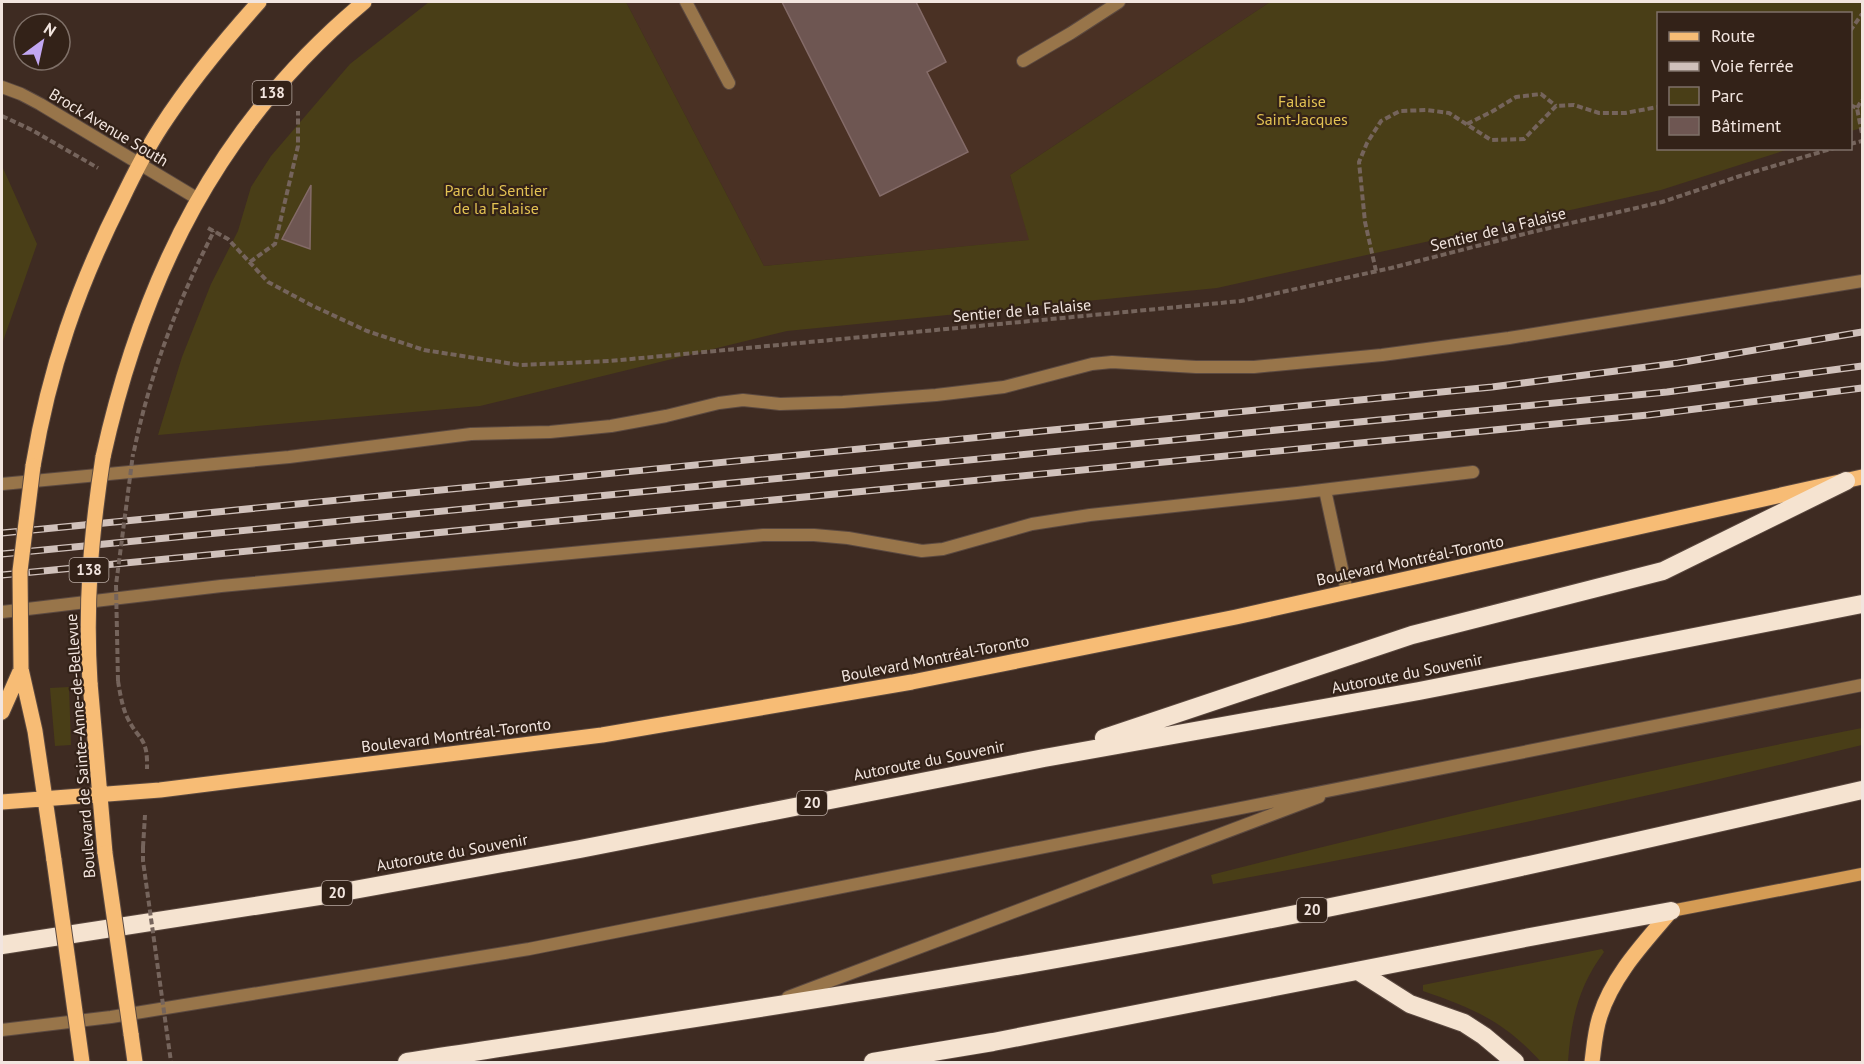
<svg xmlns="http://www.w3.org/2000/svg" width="1864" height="1064" font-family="'PT Sans',sans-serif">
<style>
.built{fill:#4a3124}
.green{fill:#493e17}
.building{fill:#6e5652;stroke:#846b68;stroke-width:1.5}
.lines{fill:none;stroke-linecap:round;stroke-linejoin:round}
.service-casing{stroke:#5b4940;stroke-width:14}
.minor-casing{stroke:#5b4940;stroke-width:14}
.secondary-casing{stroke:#5b4940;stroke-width:14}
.primary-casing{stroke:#5b4940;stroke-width:17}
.motorway-casing{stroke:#5b4940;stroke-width:20}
.path{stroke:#75645c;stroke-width:4;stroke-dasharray:6 3;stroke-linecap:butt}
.service{stroke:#98754a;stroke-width:12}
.minor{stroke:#98754a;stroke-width:12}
.secondary{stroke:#d49b54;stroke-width:12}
.primary{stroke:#f7bc75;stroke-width:15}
.motorway{stroke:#f5e3d0;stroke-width:18}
.rail-casing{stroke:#d0c1bb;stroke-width:7}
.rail{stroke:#332218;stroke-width:4.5;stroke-dasharray:14;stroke-linecap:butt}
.primary-bridge-casing{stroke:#5b4940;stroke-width:17;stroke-linecap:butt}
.path-bridge{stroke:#75645c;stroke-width:4;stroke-dasharray:6 3;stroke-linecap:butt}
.primary-bridge{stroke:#f7bc75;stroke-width:15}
.labels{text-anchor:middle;stroke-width:4.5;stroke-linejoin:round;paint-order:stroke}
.shield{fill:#332218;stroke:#b9aaa3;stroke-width:1.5}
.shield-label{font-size:15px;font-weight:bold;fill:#f2e5df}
.park-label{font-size:16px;fill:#e3c253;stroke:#332218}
.street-label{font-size:16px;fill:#f2e5df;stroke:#332218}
</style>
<rect width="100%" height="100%" fill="#3e2b22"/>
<path class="built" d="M626,2H1270L1010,175L1030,240L764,266Z"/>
<path class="green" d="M429,2H626L764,266L1029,240L1010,175L1270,2H1862V128L1851,131L1850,14H1658V148L1789,149L1661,190L1217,288L787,331L480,406L158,435L182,357L211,284L238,231L251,187L271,156L350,64Z
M2,166L37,244L2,344Z
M69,687L71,745L55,746L50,688Z
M1862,728V745C1647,798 1431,844 1213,884L1211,875C1427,820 1644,770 1862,728Z
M1602,949L1604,952C1578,987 1571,1020 1568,1062H1541C1505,1022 1473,1008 1423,991V985Z"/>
<path class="building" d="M782,2H916L946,62L927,72L968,152L880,196Z
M311,185L310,249L282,239Z"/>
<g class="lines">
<defs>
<path id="service" d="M686,2L729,83
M1023,61L1071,33L1119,2
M2,484L289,457L471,434L550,432L611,426L666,416L719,403L743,400L780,404L843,402L936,395L1004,387L1092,364L1112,362L1196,367H1254L1382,355L1509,338L1862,281
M1325,490L1347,592
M2,612L221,586L763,535H814L848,538L922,551L943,549L1032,524L1090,515L1297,493L1473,472
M788,997L1319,797
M2,1030L111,1017L529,949L1862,685"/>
<path id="minor" d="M2,87L21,94L40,104L198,199"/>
<path id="secondary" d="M1671,911L1862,874"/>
<path id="primary" d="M103,457C143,276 219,123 364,2
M33,466C49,369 78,286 122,199C134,174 146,150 161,127C190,82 224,41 259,2
M21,669L35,731L54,860
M90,683L105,853
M2,712L21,669
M2,802L160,790L602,735L912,682L1236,617L1862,477
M131,1034L135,1062
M1592,1062C1594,1047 1595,1031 1600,1016C1613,975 1644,943 1671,911"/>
<path id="motorway" d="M1104,738L1412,635L1663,571L1846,481
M2,945L332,894L580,849L1044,758L1419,691L1862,604
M1358,971L1410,1004L1464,1023L1484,1036L1515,1062
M407,1062C664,1023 922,985 1178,937C1408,894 1635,842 1862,790
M873,1062L993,1042L1525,938L1671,911"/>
</defs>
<use href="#service" class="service-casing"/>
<use href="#minor" class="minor-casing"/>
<use href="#secondary" class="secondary-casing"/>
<use href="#primary" class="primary-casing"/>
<use href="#motorway" class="motorway-casing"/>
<path class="path" d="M1850,31L1862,14
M1850,105L1857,108L1862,134
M1857,108L1862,100
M2,116L32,130L98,168
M1467,124L1493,111L1516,97L1541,94L1556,106
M1850,144L1862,141
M208,228L228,239L268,282L311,305L367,331L424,350L520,365L610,361L1241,301L1391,268L1532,232L1662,202L1740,176L1834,148
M250,262L275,244L298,146V111
M1376,271L1365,222L1359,162L1367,143L1381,121L1400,111L1427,110L1449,113L1491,140L1524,139L1556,106L1574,105L1599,113H1625L1658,107
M134,451C150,373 178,301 214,231
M118,681C120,693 122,706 127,717C139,742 148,736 147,769
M143,847L145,815"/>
<use href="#service" class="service"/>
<use href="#minor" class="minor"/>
<use href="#secondary" class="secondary"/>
<use href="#primary" class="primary"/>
<use href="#motorway" class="motorway"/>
<defs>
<path id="rail" d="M2,533L1492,387L1678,363L1862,332
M2,554L1667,392L1862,366
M2,575L1648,415L1862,388"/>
</defs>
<use href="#rail" class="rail-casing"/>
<use href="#rail" class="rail"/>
<defs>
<path id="primary-bridge" d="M21,669L20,571L33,466
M90,683C85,605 91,534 103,457
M105,853L131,1034
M54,860L82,1062"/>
</defs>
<use href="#primary-bridge" class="primary-bridge-casing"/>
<path class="path-bridge" d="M118,681L116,585L133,454
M143,847V861L171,1062"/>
<use href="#primary-bridge" class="primary-bridge"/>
</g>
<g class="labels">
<g class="shield">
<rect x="252.5" y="81" width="39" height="24" rx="4.5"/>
<rect x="69.5" y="558" width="39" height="24" rx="4.5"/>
<rect x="797" y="791" width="30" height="24" rx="4.5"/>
<rect x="322" y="881" width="30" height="24" rx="4.5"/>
<rect x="1297" y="898" width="30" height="24" rx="4.5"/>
</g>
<g class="shield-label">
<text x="272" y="98">138</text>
<text x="89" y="575">138</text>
<text x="812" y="808">20</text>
<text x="337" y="898">20</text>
<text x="1312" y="915">20</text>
</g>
<g class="park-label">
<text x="1302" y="107">Falaise<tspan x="1302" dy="18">Saint-Jacques</tspan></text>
<text x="496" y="196">Parc du Sentier<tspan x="496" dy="18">de la Falaise</tspan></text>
</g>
<g class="street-label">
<text transform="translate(109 127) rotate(31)" y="6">Brock Avenue South</text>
<text transform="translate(1498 229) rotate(-14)" y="6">Sentier de la Falaise</text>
<text transform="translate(1022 310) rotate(-5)" y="6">Sentier de la Falaise</text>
<text transform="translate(1410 560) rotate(-12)" y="6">Boulevard Montréal-Toronto</text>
<text transform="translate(935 658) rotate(-11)" y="6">Boulevard Montréal-Toronto</text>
<text transform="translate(1407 673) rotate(-11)" y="6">Autoroute du Souvenir</text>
<text transform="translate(456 735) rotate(-7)" y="6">Boulevard Montréal-Toronto</text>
<text transform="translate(80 746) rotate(-94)" y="6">Boulevard de Sainte-Anne-de-Bellevue</text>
<text transform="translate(929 760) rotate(-11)" y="6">Autoroute du Souvenir</text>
<text transform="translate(452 852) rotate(-10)" y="6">Autoroute du Souvenir</text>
</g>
</g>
<rect width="1864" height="1064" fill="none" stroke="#f2e5df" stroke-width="6"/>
<rect x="1657" y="12" width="195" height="138" fill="#332218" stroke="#7f7068" stroke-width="1.5"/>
<rect x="1669" y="32" width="30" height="9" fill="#f7bc75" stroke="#7f7068" stroke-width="1.5"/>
<text x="1711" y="42" font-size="18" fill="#f2e5df">Route</text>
<rect x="1669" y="62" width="30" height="9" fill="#d0c1bb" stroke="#7f7068" stroke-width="1.5"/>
<text x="1711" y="72" font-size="18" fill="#f2e5df">Voie ferrée</text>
<rect x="1669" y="87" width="30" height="18" fill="#493e17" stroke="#7f7068" stroke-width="1.5"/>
<text x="1711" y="102" font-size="18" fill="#f2e5df">Parc</text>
<rect x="1669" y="117" width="30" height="18" fill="#6e5652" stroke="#7f7068" stroke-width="1.5"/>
<text x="1711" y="132" font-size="18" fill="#f2e5df">Bâtiment</text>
<g transform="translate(42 42) rotate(33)"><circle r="28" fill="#332218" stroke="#7f7068" stroke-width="1.5"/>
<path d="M0-4.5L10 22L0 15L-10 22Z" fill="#c2a7f2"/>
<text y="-9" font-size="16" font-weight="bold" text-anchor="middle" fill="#f2e5df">N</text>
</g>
</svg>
